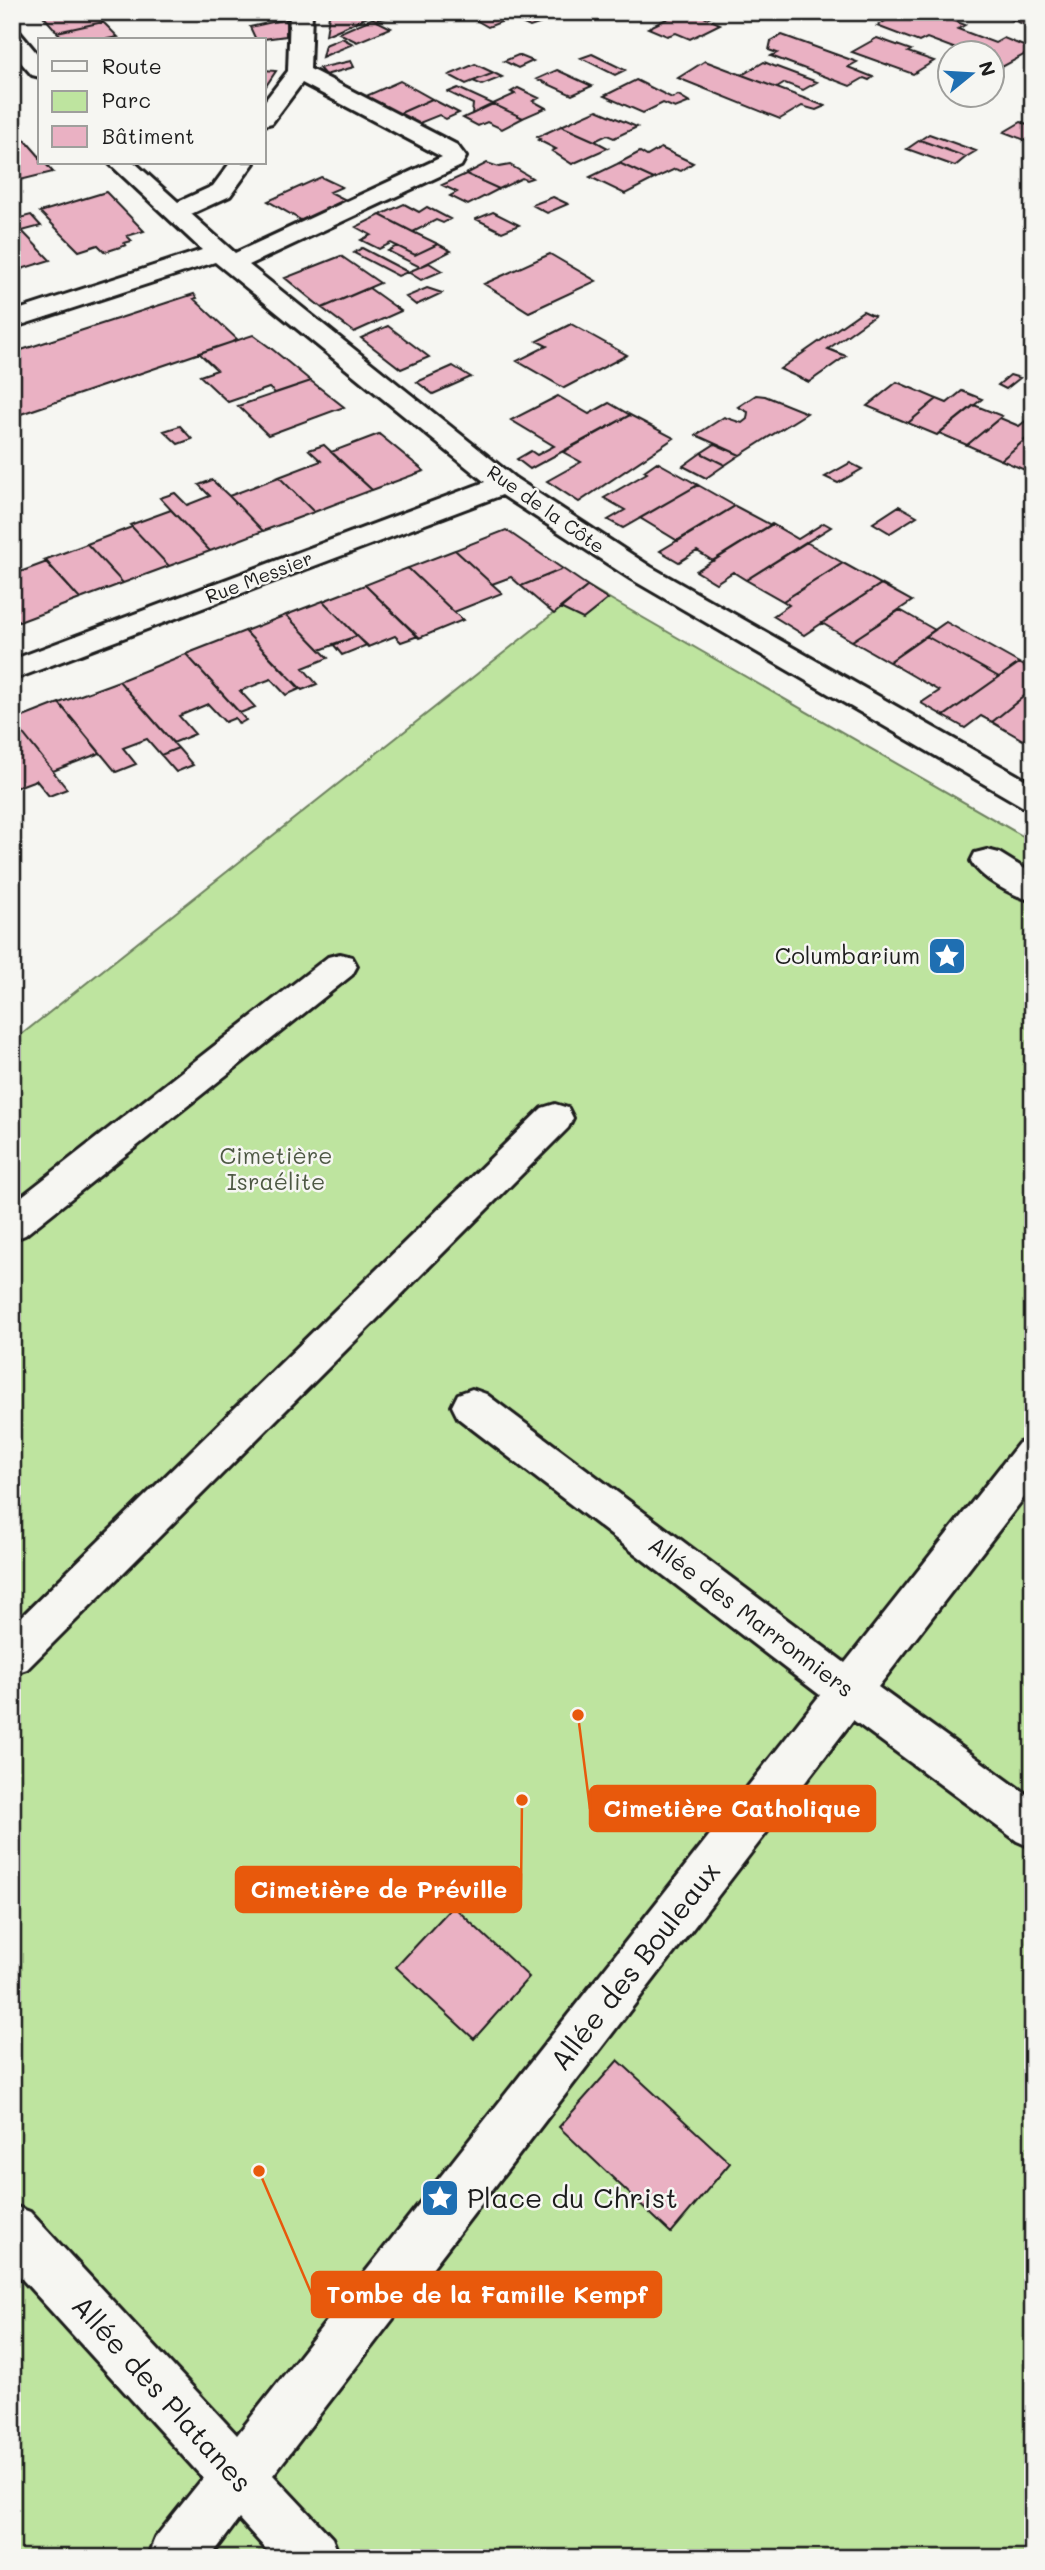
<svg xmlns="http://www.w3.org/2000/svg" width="1045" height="2570" font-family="Mali,sans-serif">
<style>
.green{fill:#bee49f;stroke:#6d805e;stroke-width:2}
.building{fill:#eab1c3;stroke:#1c1c1c;stroke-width:2}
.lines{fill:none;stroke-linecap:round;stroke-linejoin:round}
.minor-casing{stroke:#1c1c1c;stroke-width:6}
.minor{fill:#f6f6f2;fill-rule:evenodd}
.labels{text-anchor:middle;stroke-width:5;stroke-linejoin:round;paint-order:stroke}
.far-street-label{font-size:19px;fill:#1c1c1c;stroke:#f6f6f2}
.poi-label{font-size:23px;fill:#1c1c1c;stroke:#f6f6f2;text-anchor:end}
.park-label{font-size:23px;fill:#4d5843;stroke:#f6f6f2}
.street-label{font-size:23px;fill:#1c1c1c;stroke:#f6f6f2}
.near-street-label{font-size:28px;fill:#1c1c1c;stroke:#f6f6f2}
.near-poi-label{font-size:28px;fill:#1c1c1c;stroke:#f6f6f2;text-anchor:start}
.leader{fill:none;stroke:#e8590c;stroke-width:2.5}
.callout-dot{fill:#e8590c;stroke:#f6f6f2;stroke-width:2.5}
.callout{fill:#e8590c;stroke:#e8590c;stroke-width:2.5}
.callout-label{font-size:24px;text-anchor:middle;font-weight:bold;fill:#fff}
</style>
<rect width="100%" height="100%" fill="#f6f6f2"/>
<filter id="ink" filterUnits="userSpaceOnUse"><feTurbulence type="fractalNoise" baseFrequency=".0143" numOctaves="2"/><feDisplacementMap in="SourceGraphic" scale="14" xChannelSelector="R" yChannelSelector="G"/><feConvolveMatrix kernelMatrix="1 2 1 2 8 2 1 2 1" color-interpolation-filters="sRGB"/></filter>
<g filter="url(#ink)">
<path class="green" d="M588,586L1033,842V2558H12V1042Z"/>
<path class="building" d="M60,12H93L103,22L57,32L44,17Z
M335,12H379L326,35L329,15Z
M387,12L398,16L375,20L391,28L357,42L339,33Z
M462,12H519L539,24L530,27L511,18L488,27Z
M681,12H712L716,14L706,18L720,24L690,39L676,33L667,36L648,28Z
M900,12H932L965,25L958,29L995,43L1004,38L1033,50L1002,67L992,64V52H964L927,38L919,42L877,26Z
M993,12H1033V28Z
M286,19V36L256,40L250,27Z
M103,22L118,37L102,40H65L57,32Z
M782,35L857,62L848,67L873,77L869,80L864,78L850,86L771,56L777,53L769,50L771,41Z
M342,38L353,44L322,57L325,45Z
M877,38L911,50L908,52L934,61L913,74L852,52Z
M592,54L625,70L615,75L581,58Z
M518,55L533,61L518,68L504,61Z
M351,61L354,67L325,75L319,68Z
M705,61L825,106L816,110L802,106L780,119L678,78Z
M764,62L774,66L817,82L803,90L785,83L777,88L742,75Z
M475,64L494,73L466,84L449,75Z
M264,70L276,71L264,89Z
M557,70L592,86L572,95L537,79Z
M494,73L502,77L482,85L473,81Z
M636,80L672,98L678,95L690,102L675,108L663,103L643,113L604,96Z
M400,81L432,99L398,114L366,96Z
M458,88L493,104L472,114L473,104L448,92Z
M518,88L539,98L533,101L546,108L523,118L493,104L515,94L511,92Z
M432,99L459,113L446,119L439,115L417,124L398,114Z
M493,104L523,118L502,129L487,122L478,126L463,118Z
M597,110L637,127L614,138L607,135L595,141L561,126Z
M1021,122L1033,126V140L1030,142L1004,132Z
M12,125L40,157V163H45L53,172L12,182Z
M561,126L595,141L608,148L572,164L552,151L556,149L538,140L540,139L537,137Z
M929,134L976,151L966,157L920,140Z
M920,140L966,157L955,166L907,149Z
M661,148L693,163L681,171L675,169L654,179L619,163L640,152L647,156Z
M487,163L499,167L510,165L532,178L526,180L522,178L499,189L466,174Z
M619,163L654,179L625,194L590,177Z
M466,174L499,189L468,205L450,196L457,192L442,185Z
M321,177L342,187L330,192L350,202L306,223L268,201Z
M106,192L144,231L127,236L132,241L124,243L126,245L105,252L98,245L79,251L40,212Z
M553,197L568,204L547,213L532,205Z
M404,204L419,212L427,207L450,219L443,223L436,220L413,232L380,215Z
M493,212L519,225L502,232L476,219Z
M31,215L41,226L22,231L50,260L12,272V220Z
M380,215L413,232L438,244L415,255L391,243L379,249L361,240L371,235L356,227Z
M438,244L451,251L420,267L388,251L397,246L415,255Z
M362,248L408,272L398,276L354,253Z
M550,254L596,281L529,312L484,284Z
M341,256L380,283L322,308L285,278Z
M429,263L442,271L421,280L408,272Z
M369,288L401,311L354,332L322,308Z
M427,288L442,293L416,305L406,297Z
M194,294L197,298L194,299L238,340L12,417V353Z
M863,311L874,316L828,349L846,356L809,382L780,369Z
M571,324L627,355L564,388L517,361L547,346L537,341Z
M388,326L429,357L401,369L361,338Z
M253,335L272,349L311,381L275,393L269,388L228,402L200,376L217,370L199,353Z
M453,366L471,377L433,394L417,382Z
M1010,375L1020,378L1006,389L998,385Z
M311,381L344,407L268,435L238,406Z
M897,382L937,399L908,423L867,406Z
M962,391L982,399L937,435L908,423L937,399L947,403Z
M756,395L765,396L807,413L740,455L696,435L724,417L742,423L747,419L748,412L738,407Z
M558,396L589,414L609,403L630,415L530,469L517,459L531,451L537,455L554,446L511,420Z
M974,405L1002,416L967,445L939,433Z
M630,415L674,438L579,502L547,481L581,462L563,452Z
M1033,415V433L1001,460L967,445L1000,418L1019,426Z
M180,426L192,439L178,444L164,431Z
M1033,433L1032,473L1001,460Z
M379,434L424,471L372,490L331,452Z
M715,444L740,455L725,465L701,453Z
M324,445L372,490L314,512L279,477L321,461L309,450Z
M701,453L725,465L706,478L683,466Z
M657,462L698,485L623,528L608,520L625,510L604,498L647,473L644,471Z
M850,463L862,469L838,483L825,477Z
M279,477L314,512L263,531L229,496Z
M212,480L229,496L263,531L210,551L160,498L175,493L187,505L210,496L199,485Z
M698,485L735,506L678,541L640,518Z
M735,506L771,525L713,561L697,551L679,562L660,551Z
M899,506L917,516L890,533L873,523Z
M171,510L210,551L169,566L130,525Z
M824,523L831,527L746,580L733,572L716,583L696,571L772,524L798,539Z
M132,527L169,566L123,583L87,544Z
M506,530L563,569L521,586L511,577L492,584L455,550Z
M806,542L843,563L783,601L746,580Z
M87,544L123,583L80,599L44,560Z
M455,550L492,584L502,593L454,612L408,568Z
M47,562L80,599L19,622L12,615V575Z
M843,563L881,584L804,635L773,616L789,605L783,601Z
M408,568L454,612L463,620L419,638L365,585Z
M563,569L588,586L554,614L521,586Z
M881,584L912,601L852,641L822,623Z
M365,585L418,636L401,642L395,636L368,647L323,601Z
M588,586L608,599L583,619L560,608Z
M323,601L357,636L320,650L286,615Z
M900,610L935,630L889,662L852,641Z
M286,615L328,658L303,668L317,684L302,690L245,631Z
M946,622L1019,663L999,677L926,636Z
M245,631L300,689L286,695L271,679L240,691L255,707L240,713L186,654Z
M357,636L367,645L342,655L333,644Z
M926,636L999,677L944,716L921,703L939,691L889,662Z
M186,654L246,720L239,724L235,718L225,722L208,704L179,716L195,734L173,743L119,681Z
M1019,663L1033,671V689L992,722L981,716L965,728L944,716Z
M119,681L178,748L161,755L147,739L123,748L136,764L116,772L59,703Z
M1033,689V731L1023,740L992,722Z
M59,703L100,753L53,771L13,721Z
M12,722L13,721L67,789L49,796L36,780L12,789Z
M178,748L193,765L176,772L161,755Z
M453,1906L529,1977L474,2039L396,1967Z
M618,2060L730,2163L671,2233L559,2127Z"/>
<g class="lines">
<defs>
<path id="minor" d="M290,12H312L310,69L457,145L466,157L461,166L249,265L515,478L651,567L1033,784V809L1022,806L631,579L502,495L12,680V660L485,482L215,262L12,328V312L202,250L109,163H135L178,202L213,186L230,163H254L230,196L191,214L235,253L442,157L302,83L272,123L264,125V102L288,71Z
M12,32L20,33L40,57V77L32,75L12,52Z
M987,850L999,853L1033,874V901C1013,896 981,879 971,861L975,853Z
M340,954L352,957L357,966L352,975L25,1235L12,1240V1204L328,957Z
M555,1104L568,1108L573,1118L568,1128L27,1669L12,1674V1626L542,1108Z
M472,1389L486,1394L845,1663L1019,1443L1033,1438V1486L878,1687L1033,1799V1848L1017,1841L853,1720L273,2475L332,2538L340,2558H274L239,2519L210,2558H147L155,2538L203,2478L12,2268V2205L30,2212L237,2435L820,1695L458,1418L452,1406L458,1394Z"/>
</defs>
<use href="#minor" class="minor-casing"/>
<use href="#minor" class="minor"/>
</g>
</g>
<defs>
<symbol id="sight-square" viewBox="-11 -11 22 22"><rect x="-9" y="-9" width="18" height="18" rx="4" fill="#1f6fb2" stroke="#f6f6f2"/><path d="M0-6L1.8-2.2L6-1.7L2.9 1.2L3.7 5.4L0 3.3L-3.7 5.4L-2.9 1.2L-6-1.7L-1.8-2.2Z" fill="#fff"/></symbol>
</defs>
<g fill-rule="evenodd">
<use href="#sight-square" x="925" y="934" width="44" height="44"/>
<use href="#sight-square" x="418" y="2176" width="44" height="44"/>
</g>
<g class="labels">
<g class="far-street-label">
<text transform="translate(546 509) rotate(35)" y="7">Rue de la Côte</text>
<text transform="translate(259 577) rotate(-21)" y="7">Rue Messier</text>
</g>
<g class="poi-label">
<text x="920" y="964">Columbarium</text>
</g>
<g class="park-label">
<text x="276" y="1164">Cimetière<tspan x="276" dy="26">Israélite</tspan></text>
</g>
<g class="street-label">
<text transform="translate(751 1617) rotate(37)" y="8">Allée des Marronniers</text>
</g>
<g class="near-street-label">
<text transform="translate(635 1966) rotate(-52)" y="10">Allée des Bouleaux</text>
<text transform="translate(162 2394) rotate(48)" y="10">Allée des Platanes</text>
</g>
<g class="near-poi-label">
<text x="467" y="2208">Place du Christ</text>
</g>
</g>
<path class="leader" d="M578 1715L590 1809M522 1800L521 1890M259 2171L312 2295"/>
<g class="callout-dot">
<circle cx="578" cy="1715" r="7"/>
<circle cx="522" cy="1800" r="7"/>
<circle cx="259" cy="2171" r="7"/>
</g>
<g class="callout">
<rect x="590" y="1786" width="285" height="45" rx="7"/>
<rect x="236" y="1867" width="285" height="45" rx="7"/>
<rect x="312" y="2272" width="349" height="45" rx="7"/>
</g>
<g class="callout-label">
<text x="732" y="1817">Cimetière Catholique</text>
<text x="379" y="1898">Cimetière de Préville</text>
<text x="487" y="2303">Tombe de la Famille Kempf</text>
</g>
<rect width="1045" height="2570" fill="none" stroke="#f6f6f2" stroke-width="42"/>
<rect x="21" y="21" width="1003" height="2528" fill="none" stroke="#1c1c1c" stroke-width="2.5" filter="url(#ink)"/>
<rect x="38" y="38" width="228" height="126" fill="#f6f6f2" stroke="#9f9f9c" stroke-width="2"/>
<rect x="52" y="61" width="35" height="10" fill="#f6f6f2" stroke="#9f9f9c" stroke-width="2"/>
<text x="102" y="74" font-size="21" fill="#1c1c1c">Route</text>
<rect x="52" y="91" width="35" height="21" fill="#bee49f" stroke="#9f9f9c" stroke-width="2"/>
<text x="102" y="108" font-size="21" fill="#1c1c1c">Parc</text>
<rect x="52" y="126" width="35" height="21" fill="#eab1c3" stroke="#9f9f9c" stroke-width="2"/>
<text x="102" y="144" font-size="21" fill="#1c1c1c">Bâtiment</text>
<g transform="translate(971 74) rotate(72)"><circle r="33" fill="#f6f6f2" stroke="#9f9f9c" stroke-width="2"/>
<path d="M0-5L12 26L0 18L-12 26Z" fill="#1f6fb2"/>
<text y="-10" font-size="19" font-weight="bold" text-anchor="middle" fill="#1c1c1c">N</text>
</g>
</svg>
